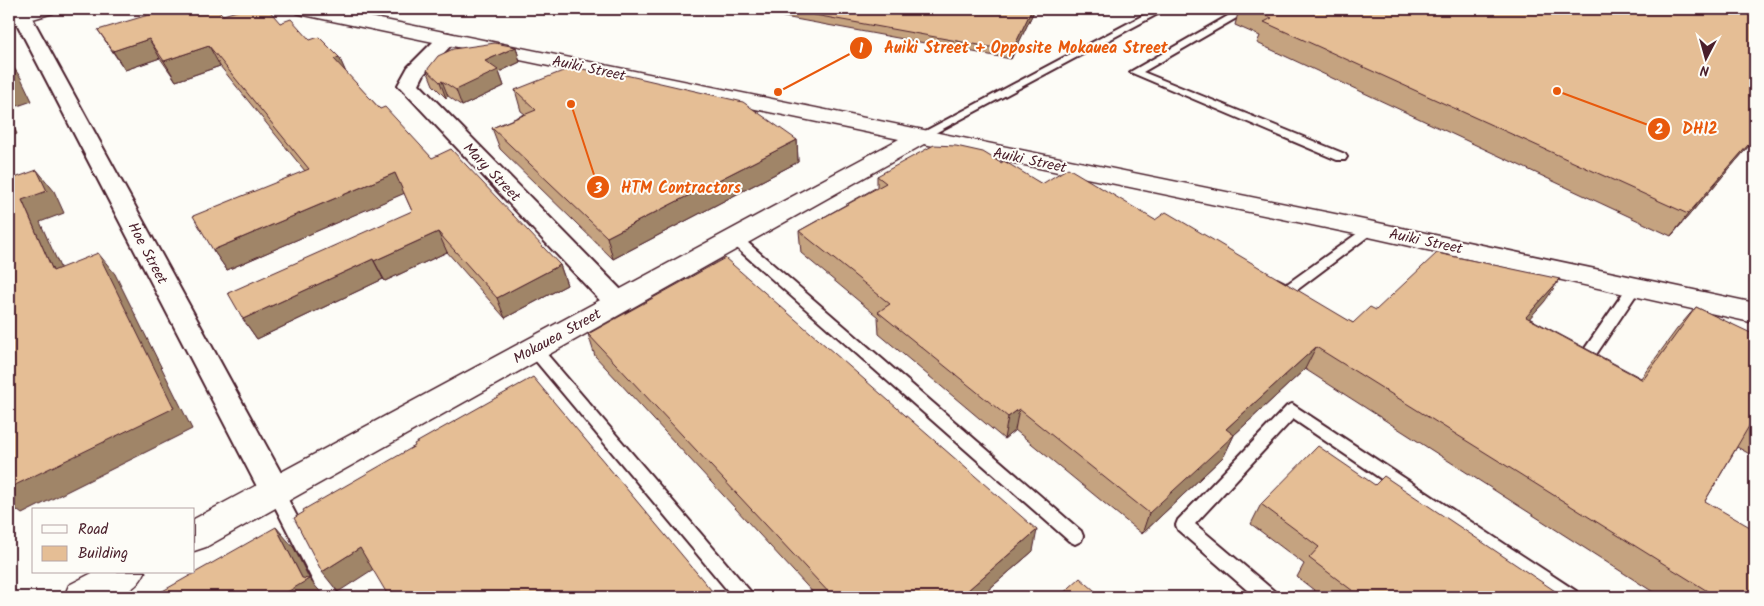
<svg xmlns="http://www.w3.org/2000/svg" width="1764" height="606" font-family="Kalam,sans-serif">
<style>
.lines{fill:none;stroke-linecap:round;stroke-linejoin:round}
.lane-casing{stroke:#4a1f2b;stroke-width:4}
.street-casing{stroke:#4a1f2b;stroke-width:4}
.secondary-casing{stroke:#4a1f2b;stroke-width:3}
.lane{fill:#fdfcf7;fill-rule:evenodd}
.street{fill:#fdfcf7;fill-rule:evenodd}
.secondary{fill:#fdfcf7;fill-rule:evenodd}
.wall{fill:#c5a380;stroke:#4a1f2b}
.shaded-wall{fill:#a08568;stroke:#4a1f2b}
.building{fill:#e5be95;stroke:#4a1f2b}
.labels{text-anchor:middle;stroke-width:4;stroke-linejoin:round;paint-order:stroke}
.street-label{font-size:15px;fill:#4a1f2b;stroke:#fdfcf7}
.leader{fill:none;stroke:#e8590c;stroke-width:2}
.callout-dot{fill:#e8590c;stroke:#fdfcf7;stroke-width:2}
.mark-label{font-size:15px;text-anchor:middle;font-weight:bold;fill:#fff}
.callout-label{font-size:16px;text-anchor:middle;font-weight:bold;fill:#e8590c;stroke:#fdfcf7;stroke-width:4;stroke-linejoin:round;paint-order:stroke}
</style>
<rect width="100%" height="100%" fill="#fdfcf7"/>
<filter id="ink" filterUnits="userSpaceOnUse"><feTurbulence type="fractalNoise" baseFrequency=".02" numOctaves="2"/><feDisplacementMap in="SourceGraphic" scale="10" xChannelSelector="R" yChannelSelector="G"/><feConvolveMatrix kernelMatrix="1 2 1 2 8 2 1 2 1" color-interpolation-filters="sRGB"/></filter>
<g filter="url(#ink)">
<g class="lines">
<defs>
<path id="lane" d="M1155,9H1167L924,139H916L914,137Z
M1240,9H1252L1143,72L1345,154L1347,157L1345,160H1337L1130,72Z
M1369,225L1374,226L1375,229L1374,232L1293,293L1288,295L1272,287L1270,284L1272,281L1277,279L1287,284Z
M735,235L740,236L1081,531L1083,536L1081,541L1075,544L1069,541L730,242L729,239L730,236Z
M1635,281L1642,286L1589,365H1579L1577,361L1579,357L1630,283Z
M534,344L539,345L750,591L753,597H733L529,353L527,349L529,345Z
M1292,404L1576,591L1579,597H1555L1293,419L1195,524L1274,591L1277,597H1255L1178,530L1176,525L1178,520L1287,406Z
M275,484L281,486L339,597H321L267,491L269,486Z"/>
<path id="street" d="M22,10L29,12L31,16L286,482L291,491L286,500L275,504L264,500L13,16L15,12Z
M447,33L454,35L457,39L424,74L419,84L627,296L631,303L627,310L618,312L609,310L398,85L408,67L440,35Z"/>
<path id="secondary" d="M26,9H56L53,13L9,26V14Z
M294,9H331L1369,221L1755,303V323L1369,237L924,144L206,547L194,551V519L899,139L304,15L297,13Z
M94,572H145C131,604 93,597 64,597L69,585Z"/>
</defs>
<use href="#lane" class="lane-casing"/>
<use href="#street" class="street-casing"/>
<use href="#secondary" class="secondary-casing"/>
<use href="#lane" class="lane"/>
<use href="#street" class="street"/>
<use href="#secondary" class="secondary"/>
</g>
<path class="wall" d="M741,9H1035L1011,59Z
M1239,9H1755V139L1671,236L1257,43L1260,36L1235,25Z
M223,15L280,23L339,57L346,73L380,109L432,158L560,265L567,285L505,318L447,252L385,281L383,279L257,339L243,319L412,211L404,193L227,270L213,250L305,171L220,66L176,81L160,58L125,70L98,30Z
M516,47L520,62L499,72L504,86L462,106L448,96L446,98L433,85L427,70Z
M515,90L797,140L798,162L613,259L500,149L492,128L525,114L521,111Z
M1001,163L1042,184L1155,220L1353,323L1376,310L1545,301L1529,318L1641,378L1677,329L1696,307L1755,336V457L1737,447L1705,501L1755,597H1661L1305,369L1234,435L1224,456L1142,534L1015,430L1004,439L879,334L878,317L801,253L799,231L877,187V176Z
M588,334L1033,551L980,597H817L595,356Z
M1375,485L1564,597H1323L1297,577L1304,564L1251,524L1261,504Z"/>
<path class="shaded-wall" d="M1032,9H1035L1011,59L1012,51Z
M149,39L160,58L125,70L113,51Z
M209,46L220,66L176,81L164,61Z
M516,47L520,62L499,72L504,86L462,106L456,90L485,61Z
M339,57L348,77L334,59Z
M9,61L21,78L32,101L9,109Z
M442,81L448,96L446,98L440,82Z
M9,117L17,134L9,137Z
M1755,137V139L1671,236L1688,214Z
M797,140L798,162L613,259L607,237Z
M37,170L54,191L64,213L40,222L71,292L53,271L22,200Z
M395,173L405,193L227,270L213,250Z
M438,232L447,252L385,281L374,261Z
M98,253L115,274L192,429L22,514L9,504V488Z
M373,259L383,279L257,339L243,319Z
M560,265L567,285L505,318L497,298Z
M1560,279L1545,301L1511,339L1526,317Z
M1316,347L1305,369L1234,435L1224,456L1142,534L1149,513L1226,429Z
M1019,409L1015,430L1004,439L1008,417Z
M276,527L294,548L310,580L325,597H279L302,578Z
M1037,530L1033,551L980,597H960Z
M360,548L375,568L338,592L322,572Z"/>
<path class="building" d="M168,9H217L223,15L244,9H268L280,23L291,19L310,40L319,37L339,57L334,59L380,109L385,107L432,158L451,149L560,265L497,298L438,232L374,261L373,259L243,319L228,293L412,211L395,173L213,250L193,216L309,169L209,46L164,61L149,39L113,51L98,30Z
M782,9H1032L1012,51Z
M1251,9H1755V137L1688,214L1264,22L1272,18Z
M495,43L516,47L485,61L498,70L456,90L442,81L440,82L427,70L438,56L453,49Z
M9,66L14,77L9,78Z
M573,67L616,76L621,74L743,102L797,140L607,237L492,128L536,110L515,90Z
M934,145L956,146L983,152L1001,163L1004,161L1042,184L1068,168L1155,220L1166,212L1353,323L1370,307L1376,310L1437,253L1560,279L1526,317L1643,380L1696,307L1755,335V423L1752,421L1705,501L1755,530V597H1717L1316,347L1226,429L1234,435L1149,513L1019,409L1008,417L878,312L890,304L799,231L886,183L877,176Z
M37,170L47,191L22,200L53,271L98,253L174,408L9,488V180Z
M725,258L1037,530L960,597H833L588,334Z
M533,377L717,597H389L360,548L322,572L294,518L304,512L303,510L415,446L414,444Z
M1318,446L1375,485L1384,476L1564,597H1361L1309,558L1319,547L1261,504Z
M276,527L302,578L309,579L279,597H152Z
M1080,578L1102,597H1059Z"/>
</g>
<g class="labels">
<g class="street-label">
<text transform="translate(589 68) rotate(12)" y="5">Auiki Street</text>
<text transform="translate(1030 160) rotate(12)" y="5">Auiki Street</text>
<text transform="translate(492 172) rotate(46)" y="5">Mary Street</text>
<text transform="translate(1426 241) rotate(12)" y="5">Auiki Street</text>
<text transform="translate(148 253) rotate(62)" y="5">Hoe Street</text>
<text transform="translate(557 336) rotate(-29)" y="5">Mokauea Street</text>
</g>
</g>
<path class="leader" d="M778 92L861 48M1557 91L1659 129M571 104L598 187"/>
<g class="callout-dot">
<circle cx="778" cy="92" r="5"/>
<circle cx="1557" cy="91" r="5"/>
<circle cx="571" cy="104" r="5"/>
<circle cx="861" cy="48" r="12"/>
<circle cx="1659" cy="129" r="12"/>
<circle cx="598" cy="187" r="12"/>
</g>
<g class="mark-label">
<text x="861" y="53">1</text>
<text x="1659" y="134">2</text>
<text x="598" y="193">3</text>
</g>
<g class="callout-label">
<text x="1026" y="53">Auiki Street + Opposite Mokauea Street</text>
<text x="1700" y="134">DHI2</text>
<text x="681" y="193">HTM Contractors</text>
</g>
<rect width="1764" height="606" fill="none" stroke="#fdfcf7" stroke-width="30"/>
<rect x="15" y="15" width="1734" height="576" fill="none" stroke="#4a1f2b" stroke-width="2" filter="url(#ink)"/>
<rect x="32" y="508" width="162" height="65" fill="#fdfcf7" stroke="#b5a4a5"/>
<rect x="42" y="525" width="25" height="8" fill="#fdfcf7" stroke="#b5a4a5"/>
<text x="78" y="534" font-size="15" fill="#4a1f2b">Road</text>
<rect x="42" y="546" width="25" height="15" fill="#e5be95" stroke="#b5a4a5"/>
<text x="78" y="558" font-size="15" fill="#4a1f2b">Building</text>
<g transform="translate(1706 58) rotate(186)" stroke="#fdfcf7" stroke-width="4" paint-order="stroke">
<path d="M0-4L9 19L0 12L-9 19Z" fill="#4a1f2b"/>
<text y="-8" font-size="14" font-weight="bold" text-anchor="middle" fill="#4a1f2b">N</text>
</g>
</svg>
